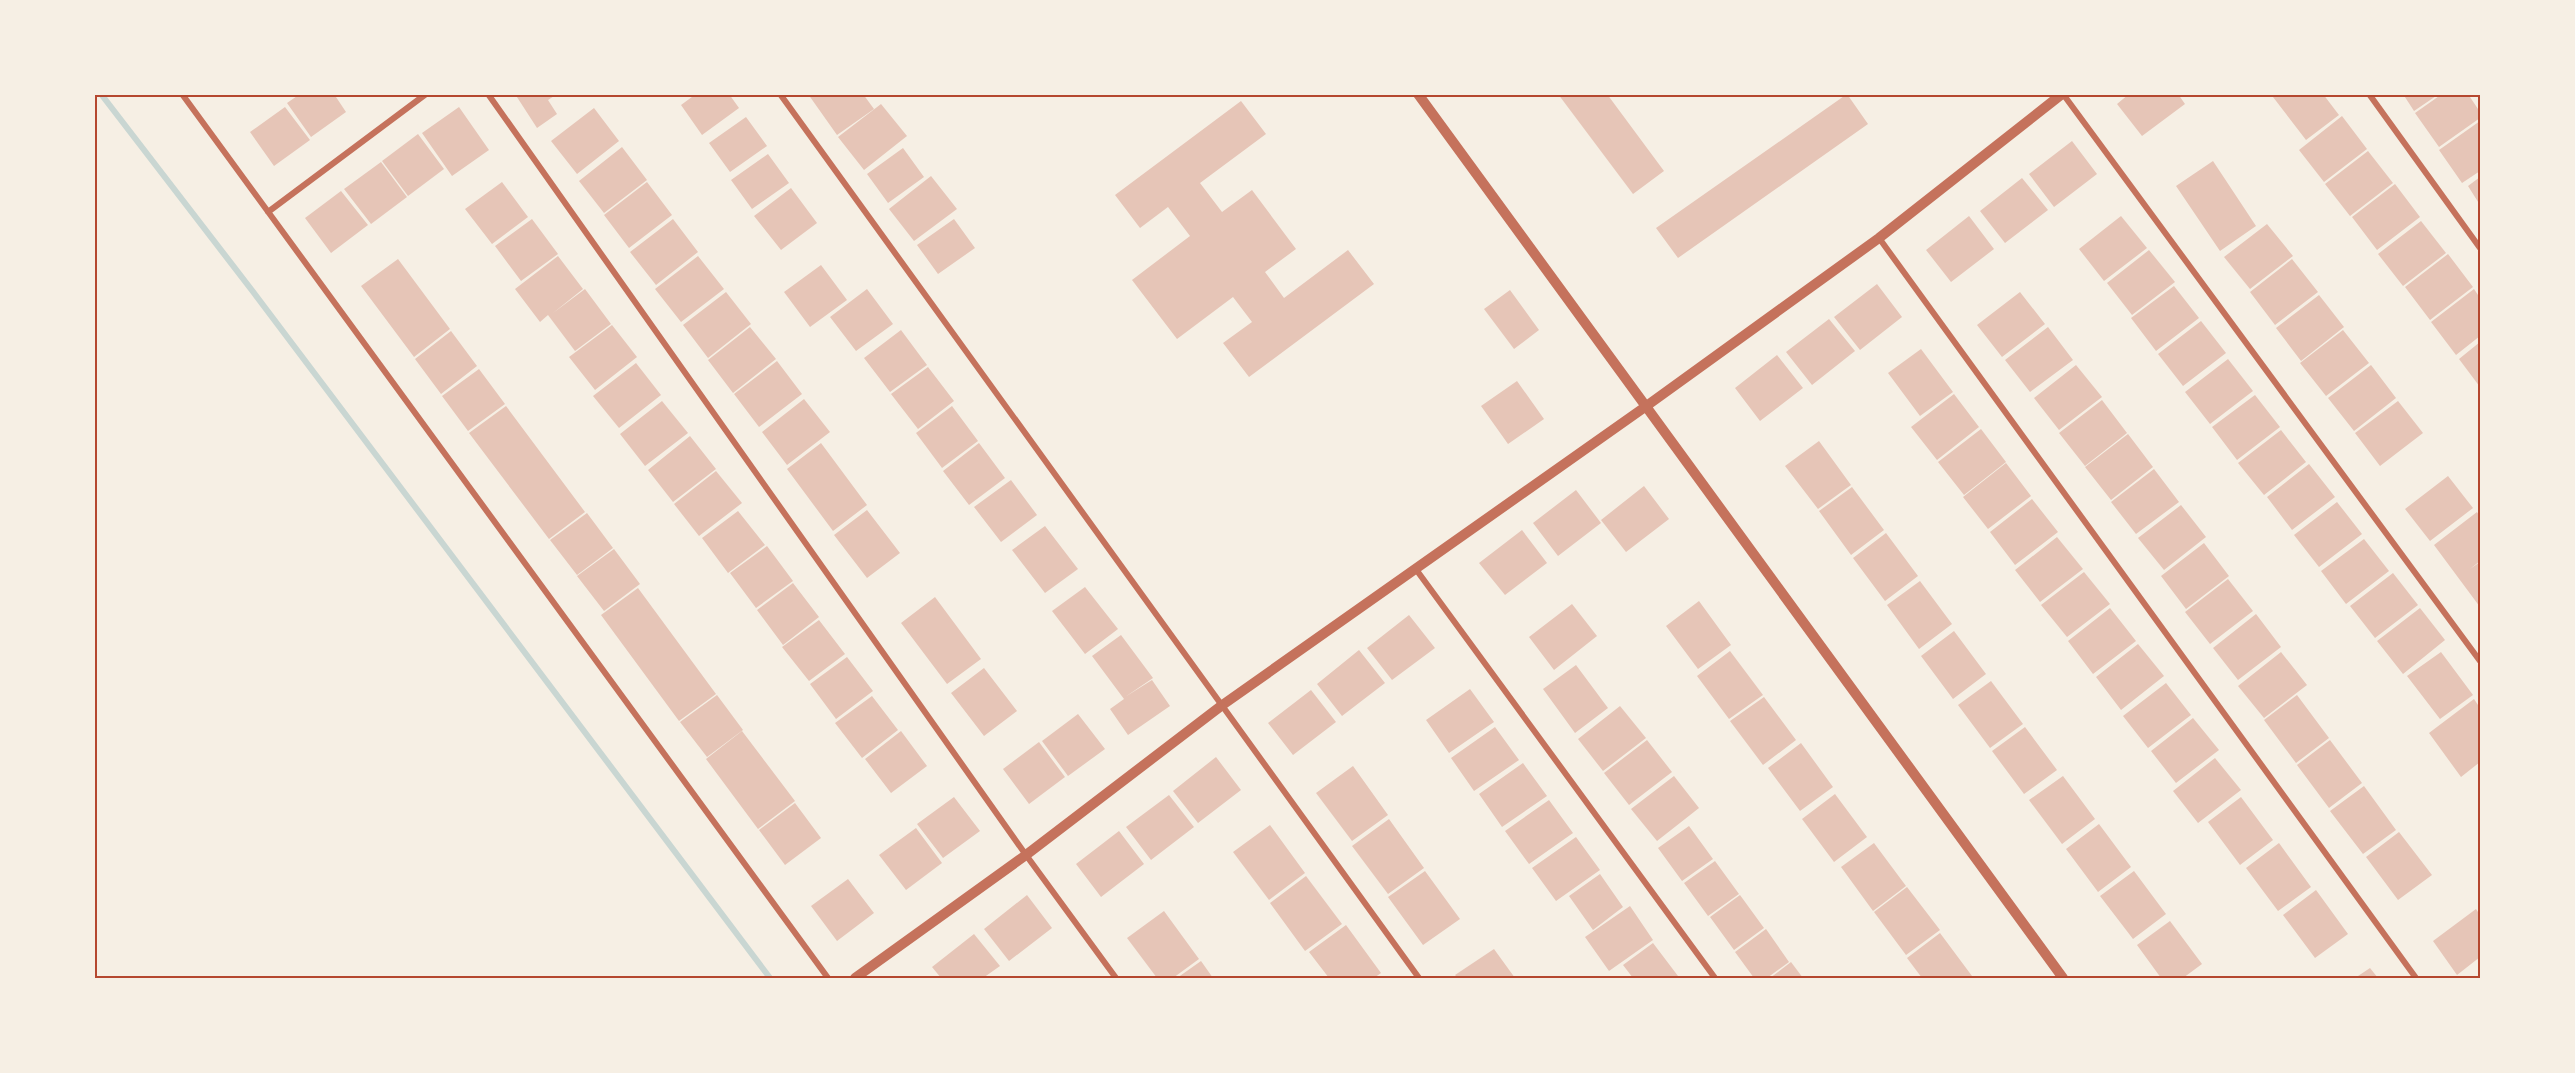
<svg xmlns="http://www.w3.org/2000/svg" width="2575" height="1073" font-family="'Sofia Sans Condensed',sans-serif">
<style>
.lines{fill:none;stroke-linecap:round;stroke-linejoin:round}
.stream{stroke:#c9d6d2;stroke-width:6}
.building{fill:#e6c5b7}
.minor{stroke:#c5725c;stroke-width:6}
.tertiary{stroke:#c5725c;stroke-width:10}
.neatline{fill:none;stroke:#b5482f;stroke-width:2}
</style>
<rect width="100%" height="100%" fill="#f6efe4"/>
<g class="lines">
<path class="stream" d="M101,94L254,293L770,978"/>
</g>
<path class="building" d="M300,94H334L346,112L311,137L287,103Z
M515,94H557L548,100L557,114L537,128Z
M696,94H729L739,108L702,135L681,105Z
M808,94H863L874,109L837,135Z
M1558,94H1607L1664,171L1633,194Z
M1847,94L1868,124L1678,258L1656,228Z
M2129,94H2178L2185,104L2142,136L2117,104Z
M2276,94H2323L2339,115L2306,140L2273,97Z
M2403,94H2439L2414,111Z
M2442,94H2468L2480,112V118L2439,147L2415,113Z
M1241,101L1266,134L1200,183L1222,212L1252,190L1296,249L1265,272L1284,298L1348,250L1374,284L1249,377L1223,343L1252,322L1233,297L1177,339L1132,280L1190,236L1168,207L1140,228L1115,195Z
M881,104L907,136L864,170L838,137Z
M285,107L310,140L274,166L250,132Z
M459,107L489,150L452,176L422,133Z
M594,108L619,141L577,174L551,141Z
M2342,116L2367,149L2324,182L2299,150Z
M746,117L767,146L730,172L709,143Z
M2480,121V171L2462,183L2439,150Z
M418,134L444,169L408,196L382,161Z
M2072,141L2097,174L2054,207L2029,174Z
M622,147L647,180L604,213L579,181Z
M903,148L924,177L888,203L867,174Z
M2368,151L2393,183L2350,216L2325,184Z
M768,154L789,183L752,209L731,180Z
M2213,161L2256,226L2220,251L2176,186Z
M381,162L407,197L371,224L344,189Z
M931,176L957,209L914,241L889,209Z
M2480,177V205L2468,186Z
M2022,178L2048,210L2005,243L1980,211Z
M502,182L528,217L492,244L465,209Z
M647,182L672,215L629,248L604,215Z
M2395,184L2420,217L2377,250L2352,217Z
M791,188L817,223L781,250L754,216Z
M341,191L368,225L331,253L305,218Z
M1969,216L1994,249L1951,282L1926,250Z
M2121,216L2147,248L2104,281L2079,249Z
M532,219L558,254L521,281L495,246Z
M673,219L698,252L656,285L630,252Z
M954,219L975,248L938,274L917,245Z
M2421,221L2446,253L2403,286L2378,254Z
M2267,224L2293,256L2250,289L2224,257Z
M2149,250L2175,282L2132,315L2107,283Z
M2448,254L2473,287L2430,320L2405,287Z
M558,256L583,289L553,313L585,289L611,324L575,351L548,315L540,322L515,289Z
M698,256L724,289L681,322L655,289Z
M398,259L450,329L414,357L361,286Z
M2292,259L2318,292L2275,325L2250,292Z
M821,265L847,300L810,327L784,292Z
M1877,284L1902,317L1860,350L1834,317Z
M2174,286L2199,318L2156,351L2131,318Z
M867,289L893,324L856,351L830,317Z
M2474,289L2480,298V336L2456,355L2431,322Z
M1510,290L1539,330L1514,349L1484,309Z
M726,292L751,324L708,358L683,325Z
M2020,292L2045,324L2002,357L1977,325Z
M2319,295L2344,327L2301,361L2276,328Z
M1829,319L1855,351L1812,385L1786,352Z
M2201,321L2226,353L2183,386L2158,354Z
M612,325L637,357L595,390L569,357Z
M750,327L776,359L733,393L708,360Z
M2048,327L2073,360L2030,392L2005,360Z
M901,330L927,365L890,392L864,358Z
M2343,330L2369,363L2326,396L2300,363Z
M451,331L477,366L441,394L415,359Z
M2480,342V387L2459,359Z
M1921,349L1953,392L1920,416L1888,373Z
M1777,355L1803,388L1760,421L1735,388Z
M2228,359L2253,391L2210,424L2185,392Z
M777,361L802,394L759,427L734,394Z
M636,363L661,395L619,428L593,396Z
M2076,365L2102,397L2059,430L2034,398Z
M2371,365L2396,398L2354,431L2328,398Z
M928,367L954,401L918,429L891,394Z
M479,369L505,404L468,431L442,396Z
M1517,381L1544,419L1508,444L1481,406Z
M1954,394L1979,427L1937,460L1911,427Z
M2255,395L2280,427L2237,460L2212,427Z
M804,399L830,432L787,465L762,432Z
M2102,400L2127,433L2085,466L2059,433Z
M662,401L688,433L645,466L620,434Z
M2398,401L2423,433L2380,466L2355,433Z
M506,406L585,512L549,539L469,433Z
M952,406L978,441L942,468L916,433Z
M1981,429L2006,462L1964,495L1938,462Z
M2281,430L2306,462L2264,495L2238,463Z
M2128,434L2153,467L2111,500L2085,467Z
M690,436L716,469L673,502L648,470Z
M1819,441L1851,485L1818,509L1785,466Z
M821,443L867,505L833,531L787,469Z
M979,443L1005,478L969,505L943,471Z
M2006,463L2031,496L1988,529L1963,497Z
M2309,464L2335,497L2292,530L2267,497Z
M2154,469L2179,502L2136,534L2111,502Z
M716,471L742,503L699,536L674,504Z
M2448,476L2473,508L2430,541L2405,509Z
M1011,480L1037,515L1001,542L974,507Z
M1644,486L1669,519L1626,552L1601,520Z
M1852,487L1884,530L1851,555L1819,511Z
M1576,490L1601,523L1558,556L1533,523Z
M2032,499L2058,532L2015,565L1990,532Z
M2337,502L2362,534L2319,567L2294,535Z
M2181,505L2206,537L2164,570L2138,538Z
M867,510L900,553L867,578L834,535Z
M738,511L765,545L728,573L702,538Z
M2477,512L2480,517V561L2470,569L2480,562V607L2434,545Z
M587,513L613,548L577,575L550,540Z
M1045,526L1078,569L1045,593L1012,550Z
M1522,530L1547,563L1505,595L1479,563Z
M1886,533L1918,576L1885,601L1853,558Z
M2057,537L2083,569L2040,602L2015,570Z
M2364,539L2389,571L2346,604L2321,571Z
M2204,543L2229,576L2186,609L2161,576Z
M767,546L793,581L756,608L730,573Z
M614,549L640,584L604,611L577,576Z
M2084,572L2110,604L2067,637L2041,605Z
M2393,573L2418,605L2375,638L2350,606Z
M2228,579L2253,611L2210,644L2185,612Z
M1920,581L1952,624L1919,649L1887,605Z
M793,583L819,617L783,645L757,610Z
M1085,587L1118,629L1085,654L1052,611Z
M638,588L716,694L679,721L601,615Z
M935,597L981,659L947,684L901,623Z
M1699,601L1731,645L1698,669L1666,626Z
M1572,604L1597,636L1554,670L1529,637Z
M2110,608L2136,641L2093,674L2068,641Z
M2420,608L2445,640L2403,674L2377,641Z
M2256,614L2281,647L2238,680L2213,648Z
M1409,615L1435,648L1392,680L1367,648Z
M819,620L845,654L809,681L782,647Z
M1954,631L1986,674L1953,699L1921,656Z
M1121,635L1153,678L1125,697L1152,680L1170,706L1128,735L1110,709L1124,699L1092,656Z
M2138,644L2164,676L2121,710L2096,677Z
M1359,650L1385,683L1342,716L1317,684Z
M1730,651L1763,695L1729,719L1697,676Z
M2281,652L2307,685L2264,718L2238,686Z
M2441,652L2473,695L2440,719L2407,676Z
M847,657L873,691L836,719L810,684Z
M1576,665L1608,708L1575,733L1543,689Z
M984,668L1017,711L984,736L951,693Z
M1991,681L2023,724L1990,748L1958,705Z
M2166,683L2191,715L2148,748L2123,716Z
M1470,689L1494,722L1449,753L1426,720Z
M1311,690L1336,722L1293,755L1268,723Z
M717,695L743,730L707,757L680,722Z
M2297,695L2329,738L2296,763L2264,720Z
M872,696L898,730L862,758L835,723Z
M1764,697L1796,740L1763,765L1730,721Z
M2474,699L2480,708V762L2461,777L2429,733Z
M1620,706L1646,738L1603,771L1578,739Z
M1078,714L1105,749L1068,776L1042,741Z
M2193,718L2219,750L2176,783L2151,751Z
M1495,727L1519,760L1474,791L1451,758Z
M2025,727L2057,770L2024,794L1992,751Z
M742,731L795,801L758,829L706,759Z
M901,731L927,766L891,793L865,759Z
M1647,740L1672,772L1629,805L1604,773Z
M2330,740L2362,783L2329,808L2297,765Z
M1039,742L1065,777L1029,804L1003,769Z
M1801,743L1833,787L1800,811L1768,768Z
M1216,757L1241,790L1198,823L1173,791Z
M2215,758L2241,790L2198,823L2173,791Z
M1523,763L1547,796L1502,827L1479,794Z
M1353,766L1388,815L1352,841L1316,793Z
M1674,776L1699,808L1657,841L1631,809Z
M2063,776L2095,819L2062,844L2029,800Z
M2364,786L2396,830L2363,854L2330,811Z
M1835,794L1867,837L1834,862L1802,819Z
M1169,795L1194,827L1151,860L1126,827Z
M954,797L980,831L943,858L917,824Z
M2241,797L2273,840L2240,865L2208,822Z
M1549,800L1573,833L1529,864L1505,831Z
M795,803L821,838L785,865L759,830Z
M1389,819L1424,868L1388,894L1352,846Z
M2099,824L2131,867L2098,892L2066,849Z
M1270,825L1305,873L1269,900L1233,852Z
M1689,826L1713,859L1682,881L1658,848Z
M916,828L942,863L906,890L879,855Z
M1119,831L1144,864L1101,897L1076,864Z
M2399,832L2432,875L2398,900L2366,857Z
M1576,837L1600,870L1556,901L1532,868Z
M1874,843L1906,886L1873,911L1841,867Z
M2279,843L2311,887L2278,911L2246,868Z
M1715,861L1739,894L1708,916L1684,883Z
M1425,871L1460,919L1423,945L1388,897Z
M2134,871L2166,914L2133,939L2100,896Z
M1600,874L1623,907L1593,930L1569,896Z
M1306,876L1342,924L1305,951L1270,903Z
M848,879L874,913L837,941L811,906Z
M1907,887L1940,930L1906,955L1874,912Z
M2316,890L2348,934L2315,958L2283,915Z
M1027,895L1052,928L1009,961L984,929Z
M1740,895L1764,928L1734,950L1710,917Z
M1630,906L1653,940L1609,971L1585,937Z
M2476,909L2480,915V957L2457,975L2433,941Z
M1164,911L1199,959L1173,978H1157L1127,938Z
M2170,921L2202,964L2183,978H2161L2137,945Z
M1346,925L1381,973L1374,978H1329L1309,952Z
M1766,929L1789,962L1767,978H1754L1735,952Z
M1940,933L1972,976L1969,978H1922L1907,958Z
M974,934L1000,966L983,978H941L932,967Z
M1653,943L1678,976L1674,978H1633L1623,965Z
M1494,949L1515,978H1458L1455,975Z
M1201,961L1213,978H1177Z
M1791,962L1803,978H1770Z
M2370,968L2378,978H2355Z"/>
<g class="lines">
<path class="minor" d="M182,94L828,978
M488,94L1026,855L1116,978
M780,94L1419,978
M2063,94L2480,661
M2369,94L2480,248
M268,212L426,94
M1879,238L2416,978
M1415,568L1715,978"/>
<path class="tertiary" d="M1418,94L2063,978
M855,978L1026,855L1221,706L1645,407L1879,238L2062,94"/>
</g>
<rect width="2575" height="1073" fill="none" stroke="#f6efe4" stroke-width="192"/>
<rect x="96" y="96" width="2383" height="881" class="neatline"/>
</svg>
